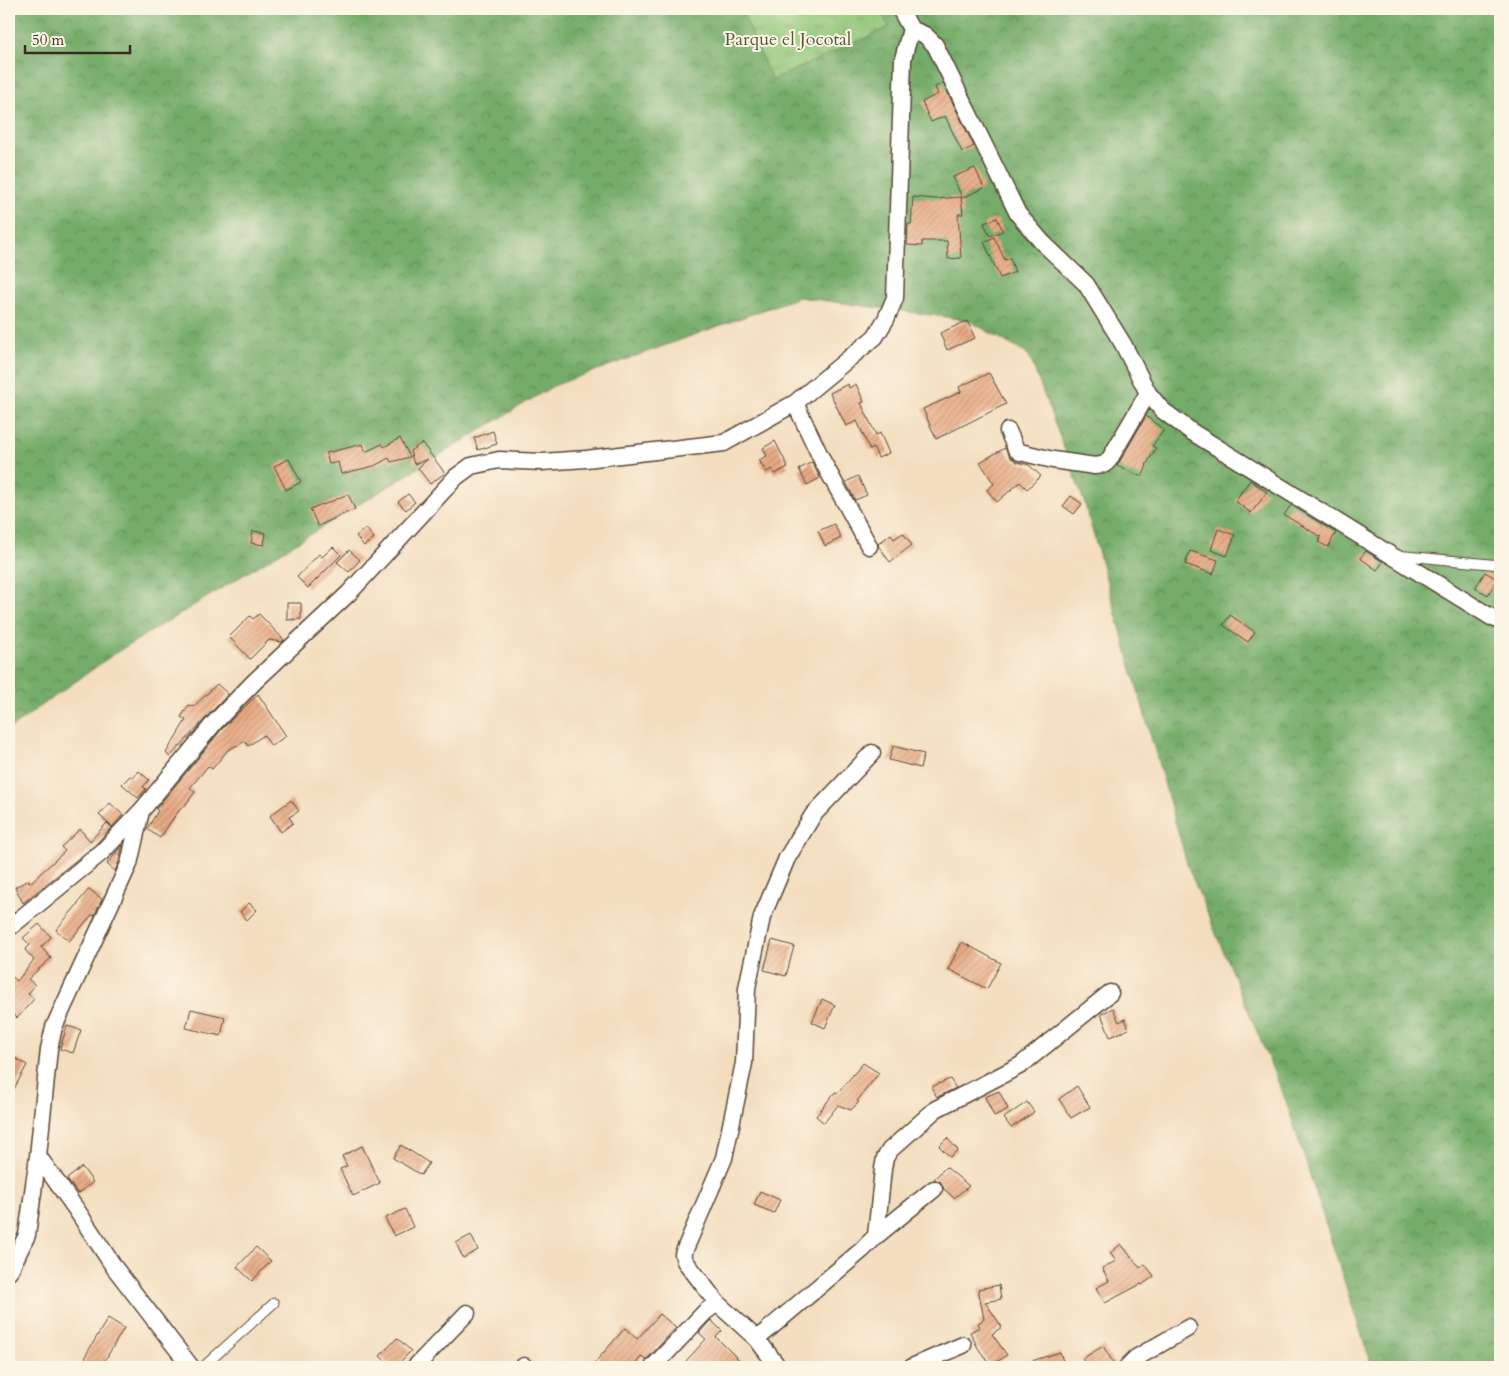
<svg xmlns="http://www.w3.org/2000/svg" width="1509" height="1376" font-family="Cardo,serif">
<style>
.forest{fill:url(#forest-crowns);stroke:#586b44}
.park{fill:url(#park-tufts);stroke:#66784c}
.building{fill:url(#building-hatch)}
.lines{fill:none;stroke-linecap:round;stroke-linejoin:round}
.lane-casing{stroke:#574536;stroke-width:11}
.street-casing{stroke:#574536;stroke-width:19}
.lane{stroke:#fff;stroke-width:9}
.street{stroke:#fff;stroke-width:16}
.labels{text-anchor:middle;stroke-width:4;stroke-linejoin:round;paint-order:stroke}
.park-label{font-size:18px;fill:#555939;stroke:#fcf5e5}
</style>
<defs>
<pattern id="forest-crowns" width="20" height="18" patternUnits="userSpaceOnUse" patternTransform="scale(1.25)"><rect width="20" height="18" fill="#74ac69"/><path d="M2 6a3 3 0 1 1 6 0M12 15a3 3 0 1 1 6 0" fill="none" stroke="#608c56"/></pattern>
<pattern id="park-tufts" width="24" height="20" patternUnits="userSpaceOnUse" patternTransform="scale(1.25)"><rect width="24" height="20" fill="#91c779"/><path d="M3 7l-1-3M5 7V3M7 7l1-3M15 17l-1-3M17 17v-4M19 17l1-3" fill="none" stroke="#78a263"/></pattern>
<pattern id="building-hatch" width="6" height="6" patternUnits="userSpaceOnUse" patternTransform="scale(1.25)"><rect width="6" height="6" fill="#e9ab84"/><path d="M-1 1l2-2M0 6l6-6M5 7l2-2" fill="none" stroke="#be8b6b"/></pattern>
</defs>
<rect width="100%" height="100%" fill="#fcf5e5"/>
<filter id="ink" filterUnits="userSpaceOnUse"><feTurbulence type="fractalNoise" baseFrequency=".02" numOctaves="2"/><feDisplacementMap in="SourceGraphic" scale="10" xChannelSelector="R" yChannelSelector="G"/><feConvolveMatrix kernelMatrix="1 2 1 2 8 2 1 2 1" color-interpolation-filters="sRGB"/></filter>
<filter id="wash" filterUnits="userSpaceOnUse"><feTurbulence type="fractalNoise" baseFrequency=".0096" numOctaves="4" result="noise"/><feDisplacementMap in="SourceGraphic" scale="20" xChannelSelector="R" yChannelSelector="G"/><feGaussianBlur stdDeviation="1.12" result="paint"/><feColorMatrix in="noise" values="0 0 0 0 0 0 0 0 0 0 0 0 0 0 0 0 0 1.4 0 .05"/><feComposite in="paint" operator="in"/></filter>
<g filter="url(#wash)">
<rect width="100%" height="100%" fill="#f3ddbe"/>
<path class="forest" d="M9,9H1500V1367H1372L1286,1101L1188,867L1084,501L1029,355L968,320L799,297L553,386L114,654L9,729Z"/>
<path class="park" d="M741,9H880L889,27L772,80Z"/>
<g id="blocks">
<path class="building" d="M943,83L974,146L962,152L945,116L931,122L922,102L938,94L935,87Z
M975,168L984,188L962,198L953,177Z
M913,197L936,199L961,197L963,214H958L961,258L948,259L947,241H922V246L907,245L908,224H911Z
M997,218L1003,231L990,236L984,223Z
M994,237L1005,260L1010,258L1015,272L1000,278L984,242Z
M967,321L975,338L947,350L940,333Z
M989,373L1006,404L936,439L923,409L961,392L959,387Z
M848,384L849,388L856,384L864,402L861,403L876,435L880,433L889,453L878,458L874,448L870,450L857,421L846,426L830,393Z
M1146,416L1164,430L1152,446L1156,448L1146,465L1147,466L1142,477L1117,466Z
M493,431L497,444L478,450L474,438Z
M400,438L410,457L391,462L389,458L374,466L341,474L338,462L329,464L326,453L363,444L365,452L382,444L384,447Z
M775,441L788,467L775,474L772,469L766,472L759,460L767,456L763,448Z
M422,443L445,473L430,484L418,468L428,459L414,464L410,451Z
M1005,448L1010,457L1017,462L1029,465L1041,476L1027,489L1020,482L997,502L987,490L994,484L980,462Z
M289,459L301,482L286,490L274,466Z
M812,462L820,478L807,485L799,469Z
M858,476L867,495L855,500L846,482Z
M1250,480L1267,492L1251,513L1235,501Z
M348,494L355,509L318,526L310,509L322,504L323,505Z
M408,494L415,502L406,510L398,502Z
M1071,496L1082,504L1074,514L1063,506Z
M1291,505L1336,533L1328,547L1318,542L1321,537L1284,515Z
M834,524L841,538L825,546L818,531Z
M366,528L374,538L364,546L356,536Z
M1218,529L1235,535L1227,556L1211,550Z
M253,531L266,533L264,545L251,543Z
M903,533L912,545L890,562L879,547L878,544L891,534L894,539Z
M333,547L341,555L308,588L297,577L319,554L322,557Z
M349,550L360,560L349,572L337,562Z
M1190,551L1218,560L1213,574L1185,564Z
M1366,551L1383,562L1377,570L1360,558Z
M1485,572L1497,579L1488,595L1475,588Z
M287,603H301V619L287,620Z
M259,614L284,640L282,642L269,640L250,659L229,637L250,616L253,619Z
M1230,615L1255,632L1248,642L1223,625Z
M217,684L228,694L170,757L166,753L186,720L181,717L189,705L193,707Z
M258,694L286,736L271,746L264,735L248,746L245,741L228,750L212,769L208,766L190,788L195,792L183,808L182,807L174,817L160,838L147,829L158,811L156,809L222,729Z
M893,746L924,754L920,768L889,760Z
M139,771L149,780L143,787L146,789L138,798L122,784L130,776L133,778Z
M291,800L299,811L289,817L293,823L281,832L270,816Z
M110,803L123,815L112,827L99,815Z
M107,823L112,827L95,845L23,903L15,887L29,880L30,883L65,851L61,847L80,829L90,841Z
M123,844L119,861L115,871L107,864Z
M89,889L102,899L94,916L92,915L69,941L56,930L78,904H77Z
M249,903L257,910L247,920L240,912Z
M39,924L51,937L41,947L51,958L28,979L35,985L28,994L34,999L17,1018L9,1011V974L17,981L34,960L25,950L30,945L23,938Z
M772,940L794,946L786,976L764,970Z
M962,942L1001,963L987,989L948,969Z
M822,999L835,1005L825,1028L812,1022Z
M1113,1008L1119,1022L1125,1019L1129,1029L1110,1037L1101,1014Z
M191,1009L225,1017L221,1036L186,1028Z
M67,1026L81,1030L73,1053L60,1049Z
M15,1058L27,1065L9,1098V1067Z
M863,1063L879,1073L857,1101L859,1102L851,1110L838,1105L824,1123L816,1116L835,1092L838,1093Z
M950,1079L956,1088L937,1097L931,1087Z
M1077,1086L1090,1107L1071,1118L1059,1099Z
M999,1091L1008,1109L994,1116L985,1097Z
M1027,1102L1034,1112L1011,1128L1004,1118Z
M947,1138L958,1150L950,1157L939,1146Z
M401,1145L429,1163L421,1175L393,1158Z
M362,1146L380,1183L353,1196L340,1169L347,1166L342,1156Z
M82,1167L93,1182L78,1194L67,1179Z
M946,1167L969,1186L954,1198L944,1189L941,1182L934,1179Z
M760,1191L780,1200L774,1213L754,1205Z
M405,1209L413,1227L394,1236L385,1218Z
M471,1235L478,1250L463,1258L456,1243Z
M1121,1244L1140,1268L1145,1264L1154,1276L1142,1285L1141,1284L1105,1303L1096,1288L1109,1281L1102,1268L1116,1261L1110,1253Z
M256,1247L271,1261L252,1281L237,1267Z
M999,1285L1001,1299L985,1302L1002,1327L992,1334L1007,1355L991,1366L978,1348L970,1332L980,1327L978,1323L984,1319L978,1289Z
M660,1314L676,1328L646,1360L642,1356L633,1367H591L625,1328L637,1339Z
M108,1318L124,1328L101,1367H92L84,1365L87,1353Z
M711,1320L722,1331L716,1337L746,1367H693L686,1361L706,1339L699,1333Z
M397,1338L411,1351L395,1367H392L380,1356Z
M1103,1346L1116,1367H1087L1082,1359Z
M1060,1352L1065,1367H1019V1365Z"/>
</g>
</g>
<g filter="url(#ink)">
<use href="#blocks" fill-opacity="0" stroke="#574536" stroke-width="1"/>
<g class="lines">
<defs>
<path id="lane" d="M1396,555L1500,565
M203,1367L274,1303"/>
<path id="street" d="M900,9L911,29L925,35L935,45L1018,214L1042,242L1086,284L1123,344L1148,393L1162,410L1192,432L1491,617L1500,621
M795,403L823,462L869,546
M1008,431L1016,449L1020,452L1053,460L1095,466L1105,464L1109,460L1148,393
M9,928L102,852L142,810L215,722L255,681L349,593L456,477L471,466L499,460L542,462L586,459L724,443L795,403L875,337L886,319L895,298L903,59L911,29
M38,1156L76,1209L114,1267L191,1367
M876,1236L934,1189
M9,1272L27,1235L38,1156L49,1049L54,1027L129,864L141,811
M757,1339L862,1250L876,1236L883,1169L885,1158L890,1150L936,1109L1021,1065L1110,993
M415,1367L467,1313
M523,1367L524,1366
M653,1367L705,1312L717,1303
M778,1367L757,1339L717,1303L685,1261L683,1254L724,1158L744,1063L747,988L762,917L787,858L813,815L872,753
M912,1367L963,1345
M1127,1367L1136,1358L1188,1328"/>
</defs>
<use href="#lane" class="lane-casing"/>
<use href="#street" class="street-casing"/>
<use href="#lane" class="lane"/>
<use href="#street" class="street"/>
</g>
</g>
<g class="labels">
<g class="park-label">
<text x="788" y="45">Parque el Jocotal</text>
</g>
</g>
<rect width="1509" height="1376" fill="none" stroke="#fcf5e5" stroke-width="30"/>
<path d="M25 45v8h105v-8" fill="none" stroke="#3b2a1e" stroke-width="2.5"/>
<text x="32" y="45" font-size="15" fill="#3b2a1e" stroke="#fcf5e5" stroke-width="4" paint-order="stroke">50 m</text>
</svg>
